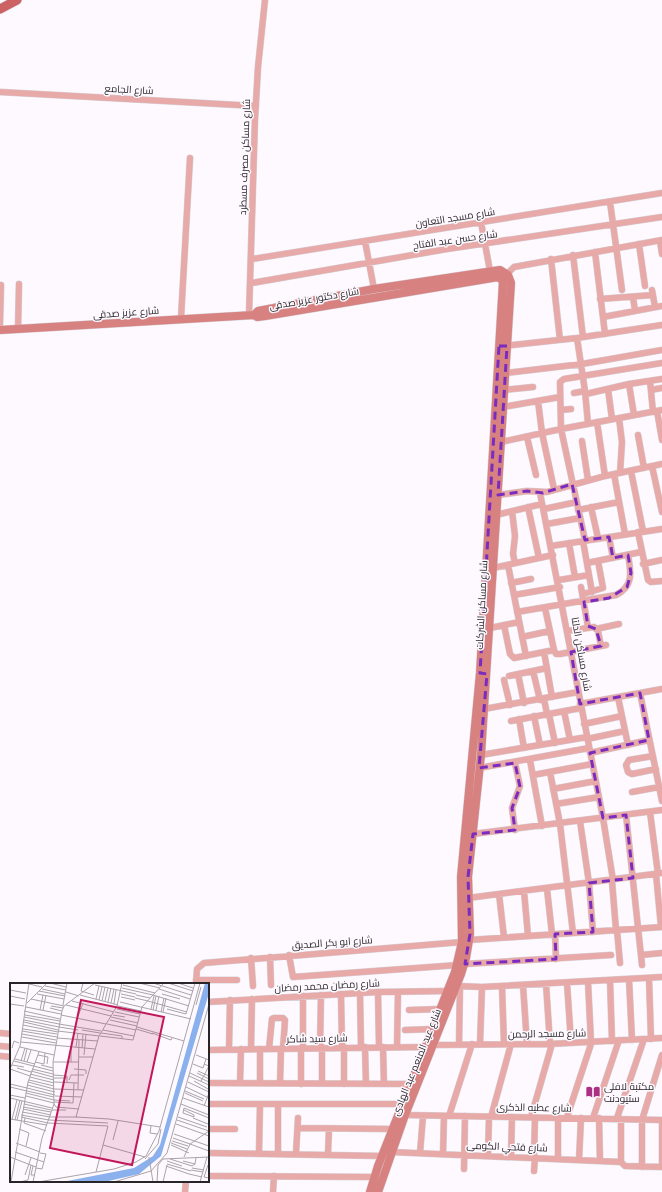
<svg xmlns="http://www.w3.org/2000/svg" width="662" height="1192" font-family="'Public Sans',Cairo,sans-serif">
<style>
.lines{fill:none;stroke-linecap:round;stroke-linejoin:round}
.street-casing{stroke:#d7d3d8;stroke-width:7}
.secondary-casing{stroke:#d7d3d8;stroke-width:9}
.primary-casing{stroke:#d7d3d8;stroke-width:10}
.street{stroke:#e7aaa9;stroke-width:6}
.secondary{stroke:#d88181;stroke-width:8}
.primary{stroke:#cc6264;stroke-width:9}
.marked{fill:none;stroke:#7b2cbf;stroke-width:3;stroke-dasharray:8 5;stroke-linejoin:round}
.labels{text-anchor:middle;stroke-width:3;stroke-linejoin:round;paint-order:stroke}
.street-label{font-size:10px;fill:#282529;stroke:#fdf9ff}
.poi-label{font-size:10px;fill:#282529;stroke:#fdf9ff;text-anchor:start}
.inset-road{fill:none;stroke:#a8a4a9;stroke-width:1}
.view{fill:#c2185b;fill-opacity:0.15;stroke:#c2185b;stroke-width:2}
.inset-edge{fill:none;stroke:#282529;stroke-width:2}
</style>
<rect width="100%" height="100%" fill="#fdf9ff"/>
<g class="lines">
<defs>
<path id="street" d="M0,92L256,106
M610,202L622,290
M481,222L490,271
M365,241L374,289
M660,241L662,254
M639,244L645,286
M595,252L605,334
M573,255L583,337
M252,259L662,193
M551,259L560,340
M505,276L514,267L662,240
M252,283L447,249L662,217
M652,290L655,307
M633,297L635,311
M600,299L653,295
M249,315L255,119L258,67L265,0
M603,317L662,306
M181,318L190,158
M0,324L1,285
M18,329L19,284
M577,338L585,391L588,424
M503,346L577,338L662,325
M505,373L582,364L662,350
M650,381L653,412
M629,384L634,415
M608,389L612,419
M504,390L533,387
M651,390L662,388
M574,393L585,391
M586,394L629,384L662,379
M538,401L542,433L554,489
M503,407L560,397
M561,410L571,409
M657,411L662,440
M619,418L622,442L620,473
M597,422L605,476
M638,435L644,468
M527,437L536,475
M582,441L588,480
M501,442L561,429L662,410
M652,466L662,512
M631,471L643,531
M614,474L625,534
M540,493L603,818L613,880
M498,495L527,491L547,492L605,476L662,464
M528,507L539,558
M591,507L598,538
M544,509L577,502
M578,510L619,502
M512,511L515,536L513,554L515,563
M496,515L542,504
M547,524L580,518
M638,532L648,580L651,582L662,581
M609,537L613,558
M585,540L561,429L560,382L564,379L662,363
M583,541L592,592
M569,543L575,577
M551,546L662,529
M587,563L641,552
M643,564L662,560
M508,565L526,656
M493,568L553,555
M559,580L589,575
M511,583L531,579
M581,587L588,627
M583,594L603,588L598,561
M514,595L560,587
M545,608L554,650
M517,612L616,595C634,586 631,572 628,555
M504,625L510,654L514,658L554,650
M490,628L519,622
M596,629L619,624
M567,631L594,627L598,631L601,646
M522,637L550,631
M554,650L556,654H560L606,645
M544,652L552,697
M533,671L540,700
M518,674L524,703
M509,676L547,668
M504,680L510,705
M640,693L662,801
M618,697L628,745
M544,699L547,714
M580,704L662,689
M484,709L578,692
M564,711L570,740
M549,714L555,743
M534,716L540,745
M519,719L524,748
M511,721L581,708
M584,724L622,716
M587,739L625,731
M590,753L649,740
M481,755L587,737
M653,756L629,760L626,765L628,772L632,774L656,769
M530,760L542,826
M479,768L589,748
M550,772L560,824L573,933
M533,775L592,764
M553,789L596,781
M632,792L659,787
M556,804L599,797
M650,812L658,874
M626,815L642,965
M580,821L589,883L593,932
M515,830L512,808L520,786L515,763
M473,834L662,810
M656,874L661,927
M612,881L616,930
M547,889L552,934
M524,891L528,936
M499,894L504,937
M468,898L662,873
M617,930L620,963
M555,934L556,959
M469,940L662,927
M289,955L293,977L458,965
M641,955L662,953
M270,957L271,985
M251,958L253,986
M465,964L611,955
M649,978L651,1039
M629,979L632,1040
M196,980H237
M610,980L612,1041
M588,982L591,1042
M567,983L571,1042
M196,984L197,969L204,963L462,942
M546,984L550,1044
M523,985L527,1044
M457,986L482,987L662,977
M502,986L504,1044
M378,992L379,1047
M360,993L361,1047
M341,994L342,1047
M208,1002L378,992L448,991
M409,1010L441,1009
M405,1030L433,1029
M0,1033L11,1034
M459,1044L460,986
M480,1044L482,987
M433,1045L550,1044L662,1038
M0,1046L11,1047
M320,1047L321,995
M322,1047V1083
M344,1047V1084
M365,1047L366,1084
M383,1047L384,1084
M397,1047L398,992
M301,1048V1084
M303,1048V996
M229,1049L230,1000
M251,1049L252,999
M269,1049L272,1019L274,1018H283L285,1020L283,1049
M208,1050L426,1047
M0,1056L11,1057
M208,1083L411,1084
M240,1083L241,1049
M260,1083V1049
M280,1083L281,1049
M208,1104H403
M405,1115L662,1120
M449,1116L472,1044
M491,1117L511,1044
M531,1117L552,1044
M567,1117L592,1041
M593,1118L619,1040
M599,1118L600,1161
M617,1118L644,1039
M621,1119V1162
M298,1128L393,1129
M208,1129H235
M391,1152L621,1162
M208,1153L383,1156
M259,1153L260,1104
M278,1153V1104
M296,1153L298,1118
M328,1153L329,1129
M420,1153L423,1116
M443,1154L444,1116
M488,1156L489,1117
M511,1157L512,1117
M534,1157L535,1117
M558,1159V1117
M579,1160L581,1118
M621,1162L625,1166L662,1167
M642,1167V1120L662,1055
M662,1167V1120
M464,1169L465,1116
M534,1171L535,1157
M208,1176L374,1177
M185,1192L186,1181
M273,1192L274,1176"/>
<path id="secondary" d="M254,315L258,311L374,289L500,270L508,275L511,283L481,755L468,877L470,934L466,958L461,974L405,1115L378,1192
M0,330L254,315L257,317L265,316L498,277L503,281L480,673L461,877L462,942L455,972L378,1166L370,1192"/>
<path id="primary" d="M0,9L17,0"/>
</defs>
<use href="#street" class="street-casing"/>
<use href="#secondary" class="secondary-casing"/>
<use href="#primary" class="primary-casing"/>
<use href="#street" class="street"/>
<use href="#secondary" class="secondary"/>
<use href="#primary" class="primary"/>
</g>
<path class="marked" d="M499,346H507L498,495L527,491L543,493L572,484L585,540L609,537L613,558L628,555L631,573L627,587L609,598L584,602L588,626L596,629L601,646L571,652L580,704L640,693L649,740L590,753L603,818L626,815L633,878L589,883L593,932L555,934L556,959L465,964L470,934L468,877L473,834L515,830L512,808L520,787L515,763L479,768L487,674L480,673Z"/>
<defs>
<symbol id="library-bare" viewBox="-9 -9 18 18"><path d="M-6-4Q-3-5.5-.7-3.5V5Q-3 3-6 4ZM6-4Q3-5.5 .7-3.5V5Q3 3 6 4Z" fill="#ab3083" stroke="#fdf9ff" stroke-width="2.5" paint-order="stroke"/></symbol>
</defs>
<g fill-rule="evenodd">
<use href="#library-bare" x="583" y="1082" width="20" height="20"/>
</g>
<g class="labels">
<g class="street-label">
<text transform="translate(129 89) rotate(3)" y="4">شارع الجامع</text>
<text transform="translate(244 157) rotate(-88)" y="4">شارع مساكن مصرف مسطرد</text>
<text transform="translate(455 217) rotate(-9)" y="4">شارع مسجد التعاون</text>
<text transform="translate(455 239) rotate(-8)" y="4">شارع حسن عبد الفتاح</text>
<text transform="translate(314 298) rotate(-10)" y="4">شارع دكتور عزيز صدقى</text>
<text transform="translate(126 312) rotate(-4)" y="4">شارع عزيز صدقى</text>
<text transform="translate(481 605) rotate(-87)" y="4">شارع مساكن الشركات</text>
<text transform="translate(582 654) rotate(80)" y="4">شارع مساكن الدلتا</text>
<text transform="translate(332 942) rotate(-4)" y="4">شارع ابو بكر الصديق</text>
<text transform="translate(327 985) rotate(-3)" y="4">شارع رمضان محمد رمضان</text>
<text transform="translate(547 1033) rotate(-1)" y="4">شارع مسجد الرحمن</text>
<text transform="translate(317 1038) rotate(-1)" y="4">شارع سيد شاكر</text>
<text transform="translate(416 1062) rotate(-68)" y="4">شارع عبد المنعم عبد الهادى</text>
<text transform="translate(534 1107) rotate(1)" y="4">شارع عطيه الذكرى</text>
<text transform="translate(507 1146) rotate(2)" y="4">شارع فتحي الكومى</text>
</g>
<g class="poi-label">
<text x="604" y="1090">مكتبة لافلى<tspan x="604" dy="12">ستيودنت</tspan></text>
</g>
</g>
<g transform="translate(10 983)">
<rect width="199" height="199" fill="#fdf9ff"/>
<path d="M195,0H199V10L151,173L129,191L94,199H52L124,185L143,173L150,162Z" fill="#8ab0ed"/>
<path class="inset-road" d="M40,0L56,4M73,0L71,8L84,12M129,0L150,5M143,0L181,12M158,0L183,8M168,0L183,5M19,1L32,4M85,2L126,11M113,2L145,10M35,3L56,7M112,5L143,12M32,6L55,11M149,6L180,16M0,7L16,10M29,8L55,13M56,9L69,13M27,11L54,16M111,11L125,14M152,11L170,16M70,12L108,22M126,12L140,15M143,12L179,23M0,13L15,16M111,14L125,17M125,15L138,18M21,16L54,23M86,16L89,3M89,17L92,4M62,18L104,29M92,18L95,4M95,18L98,5M138,18L177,29M98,19L101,5M110,19L181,36M17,20L37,0M101,20L104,6M0,21L14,23M104,21L106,7M53,22L57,0M56,22L101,33M186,22L191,4M41,23L53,25M108,23L131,28M16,24L51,31M40,25L52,28M107,26L130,31M141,26L144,13M157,26L176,31L185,0M30,27L33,12M33,27L36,12M143,27L146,13M146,27L149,13M14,28L50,36M105,29L129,34M151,29L154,15M153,29L156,15M15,32L50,38M51,32L96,41M103,32L115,34M14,34L49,41M101,34L128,40M67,36L73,20M14,37L49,44M100,37L127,43M14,39L48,47M49,41L91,48M97,41L126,47M13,42L48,49M49,44L68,47M127,44L174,58M13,46L47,51M126,46L143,51M72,47L90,50M93,47L124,53M12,48L47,54M48,48L89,53M91,50L112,53V56M142,50L161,57L162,55M12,51L46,57M90,53L123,57L132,24L154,0M12,54L46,60M47,55L88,58M11,59L85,66M10,64L44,72M66,64L68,50M2,65L4,58L9,60M72,65L73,51M28,72L38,74L37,81M74,72L76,51M186,72L199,77M69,74H83M5,76L25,81M4,78L43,88M11,78L15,65M14,78L17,66M17,79L21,67M25,79L34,81L35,70M43,79H69M61,79V64M183,81L193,85L196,76M2,82L14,84M31,82L43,85M7,85L21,89M0,86L20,93M0,86L10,63L19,0M22,86L43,91M64,86L76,87V91M21,88L43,94M188,88L199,93M180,90L199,99M187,90L199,96M20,91L44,97M43,92L57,93V99M179,93L199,102M20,94L44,100M44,95H57M19,97L44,103M59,97L61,92H74M184,98L198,106M191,98L199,83L194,81M18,99L44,106M44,99L68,100M178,99L199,109M0,101L17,105M17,102L45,109M0,104L17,108M176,104L199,115M17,105L45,112M44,106L74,107M68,107L69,57M17,108L44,114M175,108L194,116M16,110L44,117L60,118M175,110L193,118M0,112L15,115M16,113L44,120M45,113L72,114M0,115L42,125M173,115L199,124M44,119L63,120L64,100M14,121L41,127M44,121L46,124L69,126M171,121L199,132M194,123L199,110M13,124L41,129M13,126L41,132M42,127H56M174,127L184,132V134M12,129L40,134H67M11,132L39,137M11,134L38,140M168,134L197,144M184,134L173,130L174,125L199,135M15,135L14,140L36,148M183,135L198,141M0,136L37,142M2,136L7,117M99,136L66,134L89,53L107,23L112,0M99,136L150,144M5,137L10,117M7,137L12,118M39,137L98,140M167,137L199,148M38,140L98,143M166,141L199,153M141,143L140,150L147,151M9,146L19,150L16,163M164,151L199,163M163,155L180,161M103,157L108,138M162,158L178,163M6,160L30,169M161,160L177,166M180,161L199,168M93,162L135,174M161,162L179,170M5,169L34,179M0,174L26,184M139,174L143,199M174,174L180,161L199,148M135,176L148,161L151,146M160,176L182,183L185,181M157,178L172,183M173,178L185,181L186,175M157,181L181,188M198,182L194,194L199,195M23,183L21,192H25M156,183L179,191M26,185L32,186L36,171L30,170M182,185L194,187M181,187L193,189M86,189L98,143M179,191L192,194M15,192L21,175M1,199L18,99L29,69M10,199L18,197L21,182M23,199L32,155L44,121L43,79L52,28L54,23L85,0M28,199L104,186L126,179L136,173L149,148L190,0M104,199L141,188L157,170L199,21M147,199L148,182L153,176L199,174M153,199L157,182M190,199L197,174"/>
<path class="view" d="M71,17L154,34L122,182L40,165Z"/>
<rect width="199" height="199" class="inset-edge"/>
</g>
</svg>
